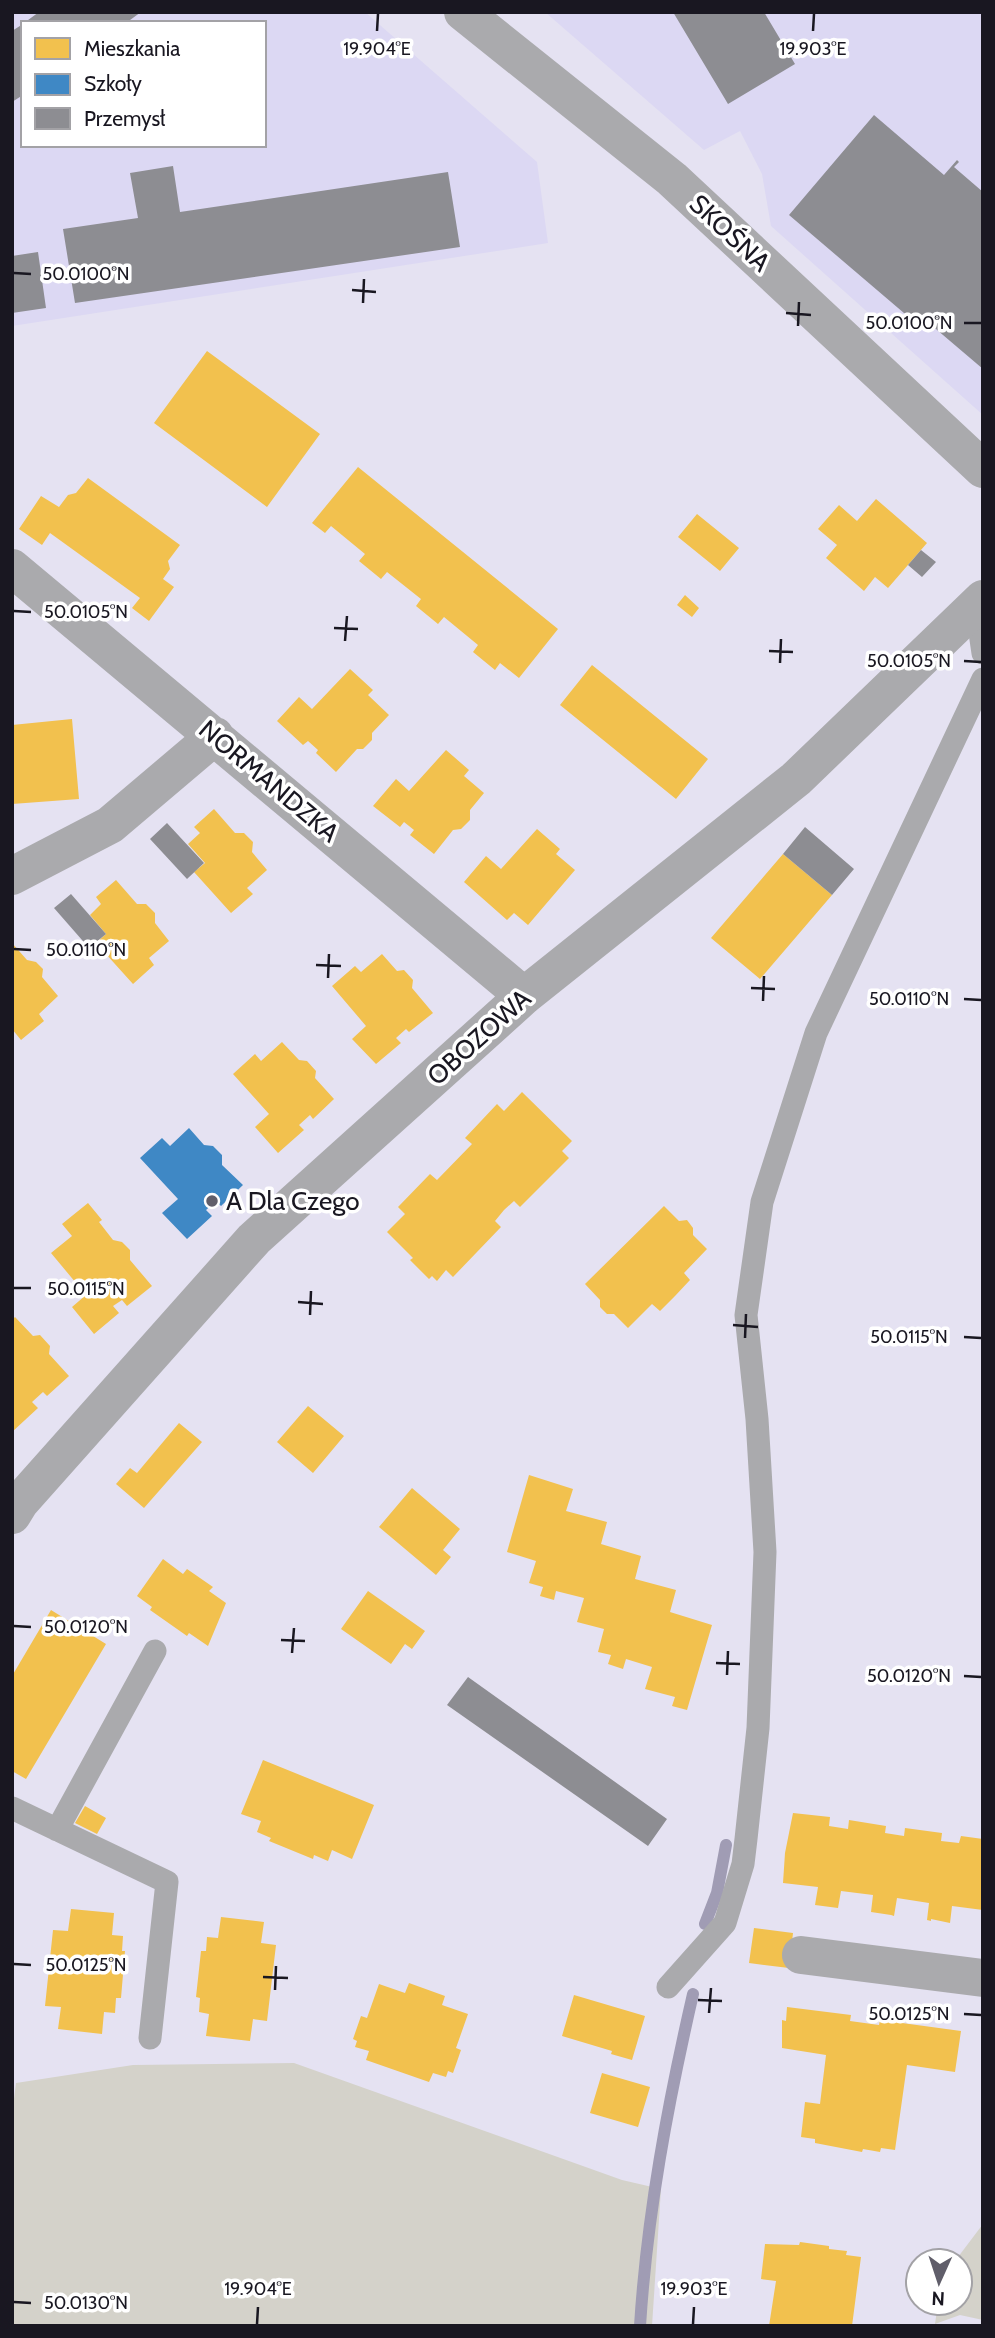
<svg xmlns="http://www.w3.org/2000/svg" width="995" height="2338" font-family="Cabin,sans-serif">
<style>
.built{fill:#dcd8f3;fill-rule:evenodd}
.green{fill:#d4d2ca}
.homes{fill:#f2c14e}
.schools{fill:#3f88c5}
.industry{fill:#8d8d92}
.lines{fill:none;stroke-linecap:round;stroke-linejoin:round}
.stream{stroke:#a09cb4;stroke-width:12}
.lane{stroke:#aaaaad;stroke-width:23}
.street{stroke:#aaaaad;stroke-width:38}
.ticks{fill:none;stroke:#191721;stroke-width:2.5}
.poi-dot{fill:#605e6a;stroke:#fff;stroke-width:2.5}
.labels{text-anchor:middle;stroke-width:7;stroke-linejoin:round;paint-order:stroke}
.street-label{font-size:26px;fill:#191721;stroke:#fff}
.poi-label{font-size:26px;fill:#191721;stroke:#fff;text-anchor:start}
.ticks-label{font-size:18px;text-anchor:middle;fill:#191721;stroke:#fff;stroke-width:7;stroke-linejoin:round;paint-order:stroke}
</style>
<rect width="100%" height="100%" fill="#e5e2f2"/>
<path class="built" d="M12,12H365L537,162L548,243L12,326ZM23,23H264V145H23Z
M545,12H983V415L771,226L762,174L740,131L704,150Z"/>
<path class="green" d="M294,2063L622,2180L661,2189L652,2326H12V2114L16,2083L133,2065Z
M983,2224V2320L960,2315L935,2324L938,2303H960V2261H955Z"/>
<path class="homes" d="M207,351L320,434L267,507L154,423Z
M358,467L558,629L519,678L500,663L495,670L473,652L478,645L444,617L438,624L416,606L421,599L387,572L381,579L359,561L365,554L331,526L325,533L312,523Z
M88,478L180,545L168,561L170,569L163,579L174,587L149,621L132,608L140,598L50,533L42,545L19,529L41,496L59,507L68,495L76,493Z
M876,499L927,543L888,588L875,577L864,591L826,558L837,545L818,529L839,505L857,521Z
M697,514L739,548L720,571L678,537Z
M685,595L699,608L692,617L677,605Z
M592,665L708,759L676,799L560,705Z
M350,669L373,690L368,695L389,715L372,733V740L363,749H357L336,772L316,753L318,750L308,741L303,745L277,721L299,697L312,709Z
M72,719L79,799L12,804V725Z
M446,750L469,770L464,776L484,793L470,810V820L461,829L453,830L434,854L410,835L414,830L404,822L400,827L373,806L396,779L409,791Z
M214,809L235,833H244L253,842L252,852L267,870L247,888L253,894L231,913L194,872L205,863L188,844L200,833L194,827Z
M537,829L560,849L556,854L575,870L528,925L514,913L507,920L464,882L486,856L501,869Z
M783,854L832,895L760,979L711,938Z
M116,880L137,904H146L155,913V923L169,941L149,958L154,965L133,984L96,943L106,934L90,915L101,904L96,897Z
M12,943L27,960L36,962L43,969L42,977L58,996L39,1014L44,1021L21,1040L12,1029Z
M382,954L397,971L404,970L413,980L412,988L433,1013L409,1032L406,1029L396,1038L401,1043L376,1064L352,1039L366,1026L332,986L355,966L361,972Z
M282,1042L299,1060L307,1061L316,1071L315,1078L334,1099L313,1119L310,1115L299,1125L304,1130L278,1153L255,1127L269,1114L233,1074L255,1054L261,1061Z
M522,1092L572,1141L562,1151L569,1158L520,1207L514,1201L504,1210L495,1221L501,1227L453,1277L446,1270L437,1281L432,1276L429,1279L410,1260L413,1258L387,1232L405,1214L398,1207L430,1174L437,1180L472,1144L465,1138L497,1104L504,1111Z
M88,1203L102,1220L99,1222L113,1240L122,1242L130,1250V1260L152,1286L127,1306L122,1300L113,1306L119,1313L94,1334L72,1307L86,1295L51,1253L72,1236L62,1224Z
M664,1206L679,1221L687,1220L693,1228V1235L707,1249L684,1273L690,1280L675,1296L660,1311L652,1304L628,1328L614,1314H607L600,1307V1300L585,1284Z
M15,1317L33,1336L40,1335L50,1346L49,1354L69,1376L47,1396L43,1392L32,1402L38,1408L12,1432V1320Z
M308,1406L344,1436L313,1473L277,1442Z
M179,1423L202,1442L144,1508L116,1484L130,1468L137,1473Z
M529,1475L573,1489L566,1511L607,1522L601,1544L641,1556L635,1579L676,1590L670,1612L712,1625L687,1710L672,1706L675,1697L645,1689L652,1667L626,1659L623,1669L608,1664L611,1655L598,1652L604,1629L577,1622L584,1598L556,1591L554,1600L540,1596L543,1587L529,1583L536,1561L507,1552Z
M412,1488L460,1529L443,1550L451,1557L436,1575L379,1527Z
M163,1559L183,1574L187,1569L213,1587L209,1591L226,1603L208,1646L189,1633L187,1636L150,1610L152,1607L137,1596Z
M368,1591L425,1631L412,1649L405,1644L391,1664L341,1629Z
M51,1610L106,1644L26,1779L12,1771V1676Z
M263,1760L374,1805L352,1859L332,1850L328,1861L314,1855L313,1859L269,1841L271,1838L257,1832L261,1821L241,1814Z
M85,1806L106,1818L97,1834L75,1823Z
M793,1813L830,1817L829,1826L848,1829L849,1820L886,1826L885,1833L904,1836L905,1828L942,1833L941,1841L959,1843L961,1836L983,1839V1910L952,1906L950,1923L931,1919V1921L927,1920L929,1903L897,1898L894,1916L891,1915L871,1912L873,1895L841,1891L838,1908L815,1905L818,1887L783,1883L785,1853Z
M71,1909L114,1913L112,1935L123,1936L122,1951H125L121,1998H116L115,2013L104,2012L102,2034L58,2029L61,2007L45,2006L53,1930L68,1931Z
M221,1917L264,1922L261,1943L276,1945L267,2021L253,2019L250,2041L206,2036L209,2014L199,2012L200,1998L196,1997L201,1951H206L207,1937L218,1938Z
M754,1928L793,1933L789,1968L749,1963Z
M409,1983L445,1996L442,2005L468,2014L456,2048L461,2050L453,2073L448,2071L446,2077L433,2073L429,2082L366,2060L369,2051L355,2047L357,2041L353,2039L361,2016L367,2018L379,1984L405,1993Z
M574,1995L645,2016L632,2060L611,2054L612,2051L562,2036Z
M787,2007L851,2015L850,2021L879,2025L880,2020L961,2031L955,2072L907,2065L895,2150L881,2148L880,2152L863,2149L862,2152L815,2143V2139L801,2137L805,2102L820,2104L826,2055L782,2048V2020L786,2021Z
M602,2073L650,2087L638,2127L590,2113Z
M800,2242L829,2246V2249L847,2251L846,2255L861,2257L852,2326H769L776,2281L761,2279L765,2244L799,2245Z"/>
<path class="schools" d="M189,1128L204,1145L213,1146L222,1155V1165L243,1185L221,1206L216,1201L206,1210L212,1216L187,1239L162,1213L178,1199L140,1158L162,1138L170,1146Z"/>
<path class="industry" d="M39,12H141L126,23H24Z
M673,12H764L795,64L728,104Z
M23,24V95L12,102V31Z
M874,115L944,175L957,160L959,162L954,167L983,192L981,206L983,207V369L923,318L918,325L789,215Z
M173,166L180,212L448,172L460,247L75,303L63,229L138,218L130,173Z
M38,252L46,308L12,313V256Z
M921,550L936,562L922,577L908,565Z
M167,823L204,863L187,879L150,839Z
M805,827L854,869L832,895L783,854Z
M71,894L106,934L89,948L54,908Z
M468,1677L667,1819L648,1846L447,1705Z"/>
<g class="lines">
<path class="stream" d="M705,1924L717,1893L726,1845
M640,2326C647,2214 668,2103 693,1994"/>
<path class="lane" d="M976,605L983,653
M12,1808L167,1882L150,2038
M57,1830L155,1651
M668,1987L725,1923L743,1864L746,1839L758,1728L765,1552L757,1419L746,1315L762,1202L816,1033L983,679"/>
<path class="street" d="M463,12L672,179L983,469
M12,568L524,996
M12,876L110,825L215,736
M12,1515L20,1502L254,1239L524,996L796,779L983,599
M801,1955L983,1978"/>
</g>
<path class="ticks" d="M377,31L378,14M813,31L814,14M14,273L31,274M352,290L376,292M363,303L364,279M786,313L811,315M964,323H981M798,326L799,302M14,611L31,612M334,628L358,629M345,641L347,616M769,651L793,652M964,661L981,662M780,663L781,639M14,949L31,950M316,965L341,966M328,978L329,954M751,988L775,989M964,999L981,1000M763,1001L764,976M14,1288H31M298,1302L323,1304M310,1315L311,1291M733,1325L758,1327M964,1337L981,1338M745,1338L746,1314M14,1626L31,1627M281,1640L305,1641M292,1653L294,1628M716,1663L740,1664M727,1675L728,1651M964,1676L981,1677M14,1964L31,1965M263,1977L288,1978M275,1990L276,1966M698,2000L722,2001M709,2013L711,1988M964,2014L981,2015M14,2302L31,2303M257,2324L258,2307M693,2324L694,2307"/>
<circle class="poi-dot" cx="212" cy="1201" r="7"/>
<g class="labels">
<g class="street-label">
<text transform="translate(730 233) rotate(43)" y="9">SKOŚNA</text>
<text transform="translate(269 781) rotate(40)" y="9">NORMANDZKA</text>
<text transform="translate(479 1037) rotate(-42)" y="9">OBOZOWA</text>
</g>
<g class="poi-label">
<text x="226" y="1210">A Dla Czego</text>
</g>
</g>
<g class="ticks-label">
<text x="377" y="55">19.904°E</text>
<text x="813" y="55">19.903°E</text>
<text x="86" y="280">50.0100°N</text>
<text x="909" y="329">50.0100°N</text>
<text x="86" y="618">50.0105°N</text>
<text x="909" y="667">50.0105°N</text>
<text x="86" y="956">50.0110°N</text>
<text x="909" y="1005">50.0110°N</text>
<text x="86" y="1295">50.0115°N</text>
<text x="909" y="1343">50.0115°N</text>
<text x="86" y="1633">50.0120°N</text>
<text x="909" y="1682">50.0120°N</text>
<text x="86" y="1971">50.0125°N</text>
<text x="909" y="2020">50.0125°N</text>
<text x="258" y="2295">19.904°E</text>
<text x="694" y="2295">19.903°E</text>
<text x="86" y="2309">50.0130°N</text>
</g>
<rect width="995" height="2338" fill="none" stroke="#191721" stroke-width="28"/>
<rect x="21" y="21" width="245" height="126" fill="#ffffff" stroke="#a3a2a6" stroke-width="2"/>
<rect x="35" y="38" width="35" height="21" fill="#f2c14e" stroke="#a3a2a6" stroke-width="2"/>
<text x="84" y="56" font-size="21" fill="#191721">Mieszkania</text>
<rect x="35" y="74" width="35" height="21" fill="#3f88c5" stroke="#a3a2a6" stroke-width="2"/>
<text x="84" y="91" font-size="21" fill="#191721">Szkoły</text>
<rect x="35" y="108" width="35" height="21" fill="#8d8d92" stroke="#a3a2a6" stroke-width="2"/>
<text x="84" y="126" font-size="21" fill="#191721">Przemysł</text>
<g transform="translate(939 2282) rotate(183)"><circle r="33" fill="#ffffff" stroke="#a3a2a6" stroke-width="2"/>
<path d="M0-5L12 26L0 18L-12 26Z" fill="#605e6a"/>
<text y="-10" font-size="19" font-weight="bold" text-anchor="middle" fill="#191721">N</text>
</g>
</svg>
